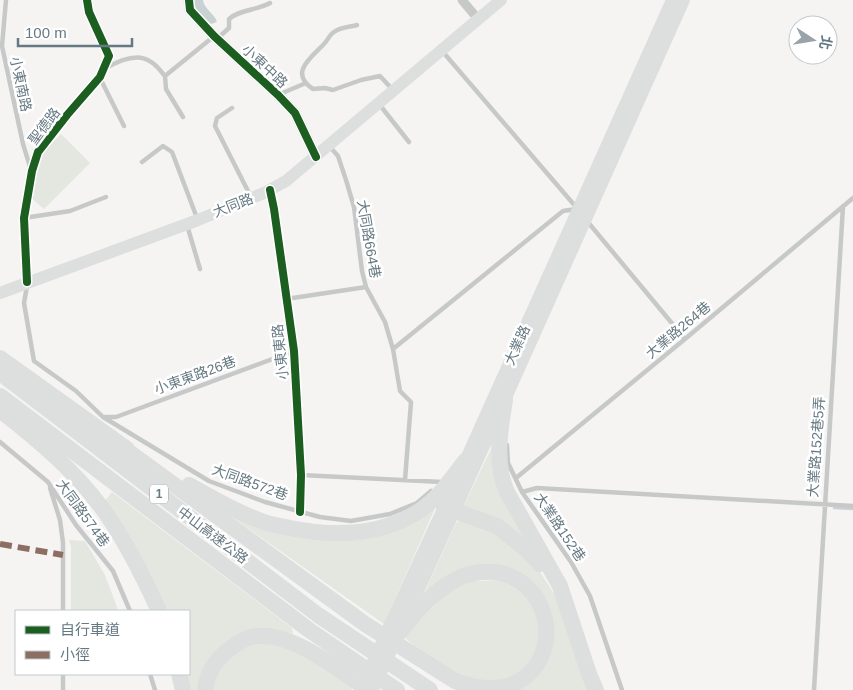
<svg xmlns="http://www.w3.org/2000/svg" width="853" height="690" font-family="Helvetica,'Noto Sans TC',sans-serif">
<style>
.green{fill:#e4e6e0}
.water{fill:#c8d2d3}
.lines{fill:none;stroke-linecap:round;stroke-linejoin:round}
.stream{stroke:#c8d2d3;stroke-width:2.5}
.service{stroke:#c7c9c8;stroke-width:4.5}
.minor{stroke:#c7c9c8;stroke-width:9}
.tertiary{stroke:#c7c9c8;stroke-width:11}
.secondary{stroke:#dddede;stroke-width:12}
.motorway{stroke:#dddede;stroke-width:16}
.quiet{stroke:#8d6e63;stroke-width:6;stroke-dasharray:12 6;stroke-linecap:butt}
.cycleway-casing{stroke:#fff;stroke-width:11}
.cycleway{stroke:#1b5e20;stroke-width:8}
.labels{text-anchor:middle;stroke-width:5;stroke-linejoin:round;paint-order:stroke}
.shield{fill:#fff;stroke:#94a1a8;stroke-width:1}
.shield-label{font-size:12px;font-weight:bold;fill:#667982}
.street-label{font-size:14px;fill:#667982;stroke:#fff}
</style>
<rect width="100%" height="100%" fill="#f5f4f3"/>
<path class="green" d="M61,134L90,163L44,209L30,197L34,178L42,153Z
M493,445L524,536L521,537L463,507Z
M112,492L292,628L293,634L265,629L247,633L199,690H189L184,674H189V611H162L104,502Z
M436,506L384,624L222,510L308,539Z
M462,518L495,533L535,564L558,600L589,690H515L536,673L551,653L552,625L541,598L495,567L422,598L456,523Z
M69,540L85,541L105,575L118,610L71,611V547Z
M502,580L520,588L534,604L542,631L537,656L521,676L494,683L468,682L431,661L404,637L448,591L472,581Z
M262,640L301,649L354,685L351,690H212C214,684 214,676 217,671C226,654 246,646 262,640Z"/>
<path class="water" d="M194,0H203C204,9 214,13 217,22L211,24L196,9Z"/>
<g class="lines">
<path class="stream" d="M834,508L853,509"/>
<path class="service" d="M6,0L2,46L23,144L31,170
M357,25C350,27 340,27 334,32C330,34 328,40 324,44C312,57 288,73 313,89L325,88L333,90L361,80L380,76L392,89
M218,38L229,28V19C238,10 258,10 270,3
M443,52L576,207
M106,68C118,61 138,52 151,62C157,65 161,72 165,76
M165,76L213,37
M165,76L166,89L183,117
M100,78L124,126
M280,94L306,83
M379,104L409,142
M232,108L217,118L215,126L251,197
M330,147L338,156L346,180L354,207L362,271L366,287L385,322L393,349L400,391L411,402L405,480
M142,162L163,146L172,152L197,218
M24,218L70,211L106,197
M587,221L685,339
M187,225L200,269
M27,286L24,303L34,361L76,391L103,417L209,481L265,502L320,517L351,521L390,514L417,503L431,491
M286,299L366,287
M393,349L563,211L576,209
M105,417H116L294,351
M0,442L48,482L76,525L113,571L130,611
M507,445L508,463L522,492L571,562L590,596L622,690
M301,475L442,482
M516,478L685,339L853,198
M50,488L60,520L63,543V611
M522,492L537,488L853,506
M63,674V690
M150,674L155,690
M814,690L843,206"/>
<path class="minor" d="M462,0L478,19
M270,190L274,209L294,351L301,475L300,512
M27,282L24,218L32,171L38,152L67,115L100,77L109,56L89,12L87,0"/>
<path class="tertiary" d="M189,0L190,10L214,36L278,95L295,113L316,157"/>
<path class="secondary" d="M0,293L198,220L264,193L286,181L501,0
M365,679L465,461L672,0
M373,690L505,400L684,0"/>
<path class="motorway" d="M0,358L127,449
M0,373L318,615L430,690
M0,396L309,630L397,690
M505,400C500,432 494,461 507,492L560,586L589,674L596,690
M0,410C37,439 73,469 102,508C125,539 143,576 159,611
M118,444L365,624L455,681C471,687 487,690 504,687C544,677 557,633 537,599C529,586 516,577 501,573C487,570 470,572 457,579C431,592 415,615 396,636
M189,485C214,499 238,513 264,522C272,525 282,526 290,528C335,537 383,536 422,509C440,496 452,478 465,461
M444,507L497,526L527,550L540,564
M179,674L183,690
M205,690C207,674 215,661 227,651C234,646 242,639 251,637C288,628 339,670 368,690"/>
<path class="quiet" d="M0,544L63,555"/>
<defs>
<path id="cycleway" d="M189,0L190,10L214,36L278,95L295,113L316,157
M270,190L274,209L294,351L301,475L300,512
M27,282L24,218L32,171L38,152L67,115L100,77L109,56L89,12L87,0"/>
</defs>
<use href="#cycleway" class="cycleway-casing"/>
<use href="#cycleway" class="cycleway"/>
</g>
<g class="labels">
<rect class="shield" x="150" y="484.5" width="18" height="19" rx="4"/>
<g class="shield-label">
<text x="159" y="498">1</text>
</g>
<g class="street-label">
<text transform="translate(265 66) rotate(43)" y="5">小東中路</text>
<text transform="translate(21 84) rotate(78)" y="5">小東南路</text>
<text transform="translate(44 126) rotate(-53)" y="5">聖德路</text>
<text transform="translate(233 205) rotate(-21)" y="5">大同路</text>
<text transform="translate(369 239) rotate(80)" y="5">大同路664巷</text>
<text transform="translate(678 330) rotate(-40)" y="5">大業路264巷</text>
<text transform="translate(517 345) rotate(-66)" y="5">大業路</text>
<text transform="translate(280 352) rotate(-96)" y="5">小東東路</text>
<text transform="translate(195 375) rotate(-20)" y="5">小東東路26巷</text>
<text transform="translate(816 447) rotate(-86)" y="5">大業路152巷5弄</text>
<text transform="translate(250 482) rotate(20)" y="5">大同路572巷</text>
<text transform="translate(83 513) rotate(54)" y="5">大同路574巷</text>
<text transform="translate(560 527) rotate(56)" y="5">大業路152巷</text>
<text transform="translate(213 535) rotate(37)" y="5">中山高速公路</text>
</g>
</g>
<rect x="15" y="610" width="175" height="65" fill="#ffffff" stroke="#c2c9cd"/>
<rect x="25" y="626" width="25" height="8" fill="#1b5e20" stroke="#c2c9cd"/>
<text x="60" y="635" font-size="15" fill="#667982">自行車道</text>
<rect x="25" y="651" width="25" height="8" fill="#8d6e63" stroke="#c2c9cd"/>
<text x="60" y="660" font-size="15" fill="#667982">小徑</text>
<g transform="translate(813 40) rotate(102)"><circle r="24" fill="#ffffff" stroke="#c2c9cd"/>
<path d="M0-4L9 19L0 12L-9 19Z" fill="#98a4aa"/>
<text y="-8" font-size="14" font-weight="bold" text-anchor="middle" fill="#667982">北</text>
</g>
<path d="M18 38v8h114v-8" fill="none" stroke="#667982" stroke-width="2.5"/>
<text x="25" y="38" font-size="15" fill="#667982" stroke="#ffffff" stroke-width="4" paint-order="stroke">100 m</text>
</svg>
